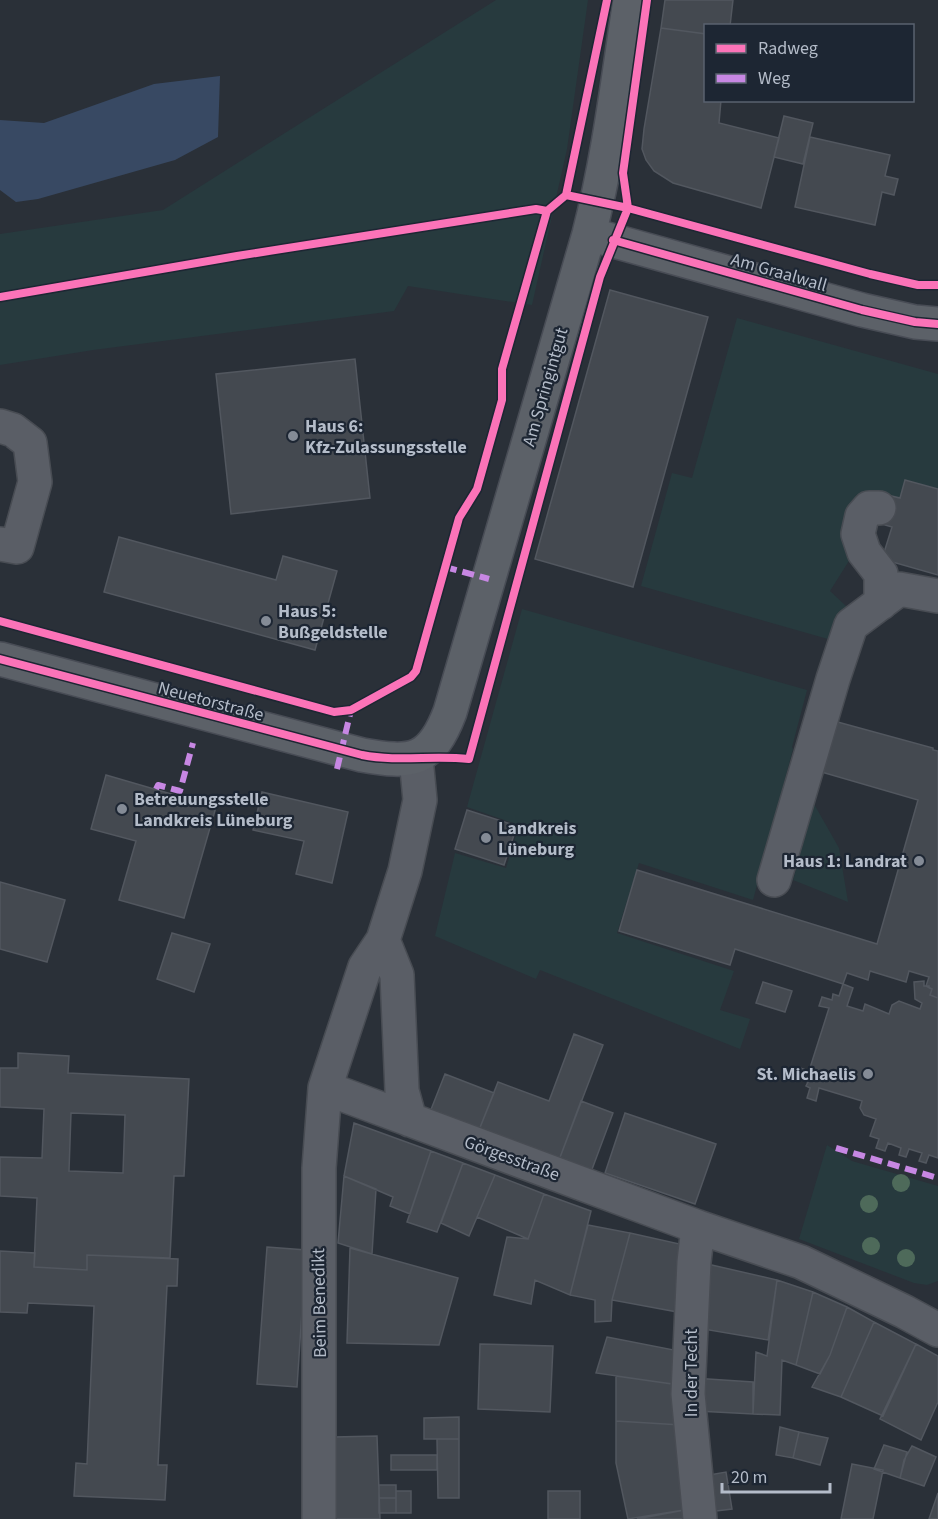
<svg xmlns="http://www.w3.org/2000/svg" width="938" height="1519" font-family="'Source Sans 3',sans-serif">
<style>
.green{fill:#273a3e}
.water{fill:#384963}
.building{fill:#444950;stroke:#52575f;stroke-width:1.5;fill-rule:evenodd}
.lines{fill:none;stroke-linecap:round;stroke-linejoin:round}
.minor-casing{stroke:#484c53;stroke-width:36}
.major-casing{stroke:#484c55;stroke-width:36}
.minor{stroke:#5a5e66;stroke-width:33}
.major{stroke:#5c6168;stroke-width:33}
.quiet{stroke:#c787e3;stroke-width:6;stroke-dasharray:12 6;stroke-linecap:butt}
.cycleway-casing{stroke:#1d2633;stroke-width:11}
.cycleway{stroke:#fb73b8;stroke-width:8}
.tree{fill:#4e6a5a}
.poi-dot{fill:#848b96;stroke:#1d2633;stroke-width:2}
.labels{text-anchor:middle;stroke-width:4.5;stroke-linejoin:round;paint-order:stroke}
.street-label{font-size:18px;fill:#b4bcc9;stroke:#1d2633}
.poi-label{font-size:18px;font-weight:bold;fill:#b4bcc9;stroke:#1d2633;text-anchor:start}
</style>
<rect width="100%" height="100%" fill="#2a3038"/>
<path class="green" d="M496,0H588L567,149L532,305L408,286L394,311L93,350L0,365V234L163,210Z
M737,318L938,374V489L905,480L900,498L873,491L863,495L857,548L830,591L847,607L835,641L641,586L672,473L692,478Z
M522,609L807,690L792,747L793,749L753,900L639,863L617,933L734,971L720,1010L750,1019L740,1049L540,970L536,979L435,936L455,853L506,868L519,825L467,807Z
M814,804L839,848L848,902L793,880Z
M827,1145L852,1161L938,1186V1281L927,1285L914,1283L799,1239Z"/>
<path class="water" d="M220,76L218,137L175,160L38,199L16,202L0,190V120L44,123L154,84Z"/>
<path class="building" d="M665,0H733L730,26H706V34L661,28Z
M661,28L706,34V100H721L719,123L779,138L761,208L673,183L654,171L646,160L642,149L644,129Z
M784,116L813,123L803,164L774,157Z
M810,137L890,155L885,176L898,179L894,195L882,192L875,225L795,207Z
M610,290L708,317L633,587L535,559Z
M355,359L370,498L231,514L216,374Z
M905,480L938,489V575L882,559L892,527L875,522L883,494L900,498Z
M119,537L276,580L283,556L337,571L315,650L104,592Z
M834,721L933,748V750L938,751V998L930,995L932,989L926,986L929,977L909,971L906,982L870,971L868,980L847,973L843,984L735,949L730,965L619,931L637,870L877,944L918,800L818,771Z
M106,775L216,807L184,918L119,900L136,841L91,829Z
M262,792L348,812L332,883L296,874L304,841L253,830Z
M467,810L517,826L504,865L455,849Z
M0,882L65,900L47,962L0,949Z
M172,933L210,944L194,992L157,979Z
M924,981V986H929V988L932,989L930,995L938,998V1158L929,1155L926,1163L919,1161L922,1153L909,1149L906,1157L899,1155L901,1148L888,1143L885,1151L876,1148L879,1139L870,1136L876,1119L864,1115L860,1108L862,1101L819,1088L816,1101L807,1098L810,1088L806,1086L808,1082L796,1077L800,1068L809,1071L829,1008L819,1006L822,997L832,1000L833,994L839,996L843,984L853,988L847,1006L863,1011L865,1004L889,1014L892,1005L899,1001L920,1009L922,1003L915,999L914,982Z
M763,982L792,991L785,1012L756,1003Z
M574,1034L603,1045L559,1160L479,1130L498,1082L549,1101Z
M18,1053L69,1056L68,1073L189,1079L184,1176H174L170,1258L87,1255V1270L34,1267L37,1198L0,1196V1157L42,1158L44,1109L0,1107V1068H18ZM71,1113L125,1115L123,1173L69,1171Z
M445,1074L494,1093L479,1130L430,1112Z
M581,1101L613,1113L591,1172L559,1160Z
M625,1113L716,1144L695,1204L605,1173Z
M354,1123L431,1151L410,1214L390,1206L393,1197L344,1176Z
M431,1151L463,1163L437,1232L407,1222Z
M463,1163L495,1175L469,1236L441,1223Z
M495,1175L544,1194L528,1239L477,1217Z
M344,1176L376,1189L372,1254L338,1243Z
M544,1194L591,1211L570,1295L535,1280L531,1304L494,1295L507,1237L528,1239Z
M588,1225L630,1233L612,1300L611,1321L595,1322V1300L570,1295Z
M630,1233L684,1245L683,1313L612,1300Z
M267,1247L306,1250L297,1387L257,1384Z
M350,1248L458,1278L439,1345L347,1343Z
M0,1251L35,1253L34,1267L87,1270V1255L178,1259L177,1286H167L158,1465H167L165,1500L74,1496L76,1463L87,1464L94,1306L28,1303L27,1313L0,1312Z
M703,1263L777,1280L768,1340L697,1328Z
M777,1280L813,1292L796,1365L782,1360L780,1415L753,1414L756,1352L767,1356Z
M813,1292L847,1307L830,1355L820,1374L796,1365Z
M847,1307L874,1322L841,1397L812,1387L830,1355Z
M874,1322L916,1344L883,1416L841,1397Z
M607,1337L679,1351V1385L596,1373Z
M480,1344L553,1346L550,1412L478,1409Z
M916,1344L938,1356V1402L921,1440L880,1419Z
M616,1376L679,1385L681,1425L616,1421Z
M693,1378L753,1382V1414L697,1411Z
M459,1417V1439H424V1418Z
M616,1421L681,1425L690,1509L628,1519L616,1463Z
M780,1427L799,1432L793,1458L776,1455Z
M799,1432L828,1438L820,1465L793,1458Z
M377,1436L380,1519H334V1437Z
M437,1439H459V1498H438Z
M884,1445L907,1452L900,1478L874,1469Z
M912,1446L936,1457L924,1486L900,1478L904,1460Z
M391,1455H437V1470H391Z
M852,1464L883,1470L873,1519H841Z
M726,1472L732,1509L708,1512L703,1476Z
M379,1485H396V1498H379Z
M396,1491H411V1513H396Z
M548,1491H580V1519H548Z
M938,1493V1519H929Z
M379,1498H396V1513H379Z
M690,1509V1519H637Z"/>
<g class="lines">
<defs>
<path id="minor" d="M0,426L13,430L30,443L35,482L17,547L0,544
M879,508H869L862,516L858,534L864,552L881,574V603
M774,880L833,679L851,625L899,589L938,596
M383,940L397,975L402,1091L410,1120
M325,1088L698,1227L801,1262L905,1312L938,1330
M698,1227L694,1262L688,1394L700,1519
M319,1519V1168L325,1088L365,967L383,940L405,871L420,800L416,758"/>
<path id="major" d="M589,234L862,310L915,322L938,324
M0,659L362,755C412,764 431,762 450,712L589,234C609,157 618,78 630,0"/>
</defs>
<use href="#minor" class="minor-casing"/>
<use href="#major" class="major-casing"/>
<use href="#minor" class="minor"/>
<use href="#major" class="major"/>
<path class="quiet" d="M445,567L489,579
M337,769L351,710
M156,789L158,785L180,791L193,743
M836,1148L938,1178"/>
<defs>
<path id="cycleway" d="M566,195L628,208L870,274L918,285H938
M613,240L862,310L915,322L938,324
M0,297L237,256L536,209L547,211
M0,621L334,712L351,710L411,677L416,671L459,518L477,489L502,400V369L547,211L566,195L607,0
M0,659L362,755C398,762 433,755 469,759L600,277L628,208L623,173L647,0"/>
</defs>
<use href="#cycleway" class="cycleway-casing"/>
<use href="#cycleway" class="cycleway"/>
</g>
<g class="tree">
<circle cx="901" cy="1183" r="9"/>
<circle cx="869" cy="1204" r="9"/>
<circle cx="871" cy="1246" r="9"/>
<circle cx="906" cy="1258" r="9"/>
</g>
<g class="poi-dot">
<circle cx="293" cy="436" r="6"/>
<circle cx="266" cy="621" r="6"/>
<circle cx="122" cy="809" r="6"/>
<circle cx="486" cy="838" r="6"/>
<circle cx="919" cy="861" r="6"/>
<circle cx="868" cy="1074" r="6"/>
</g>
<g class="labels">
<g class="street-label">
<text transform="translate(779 272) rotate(16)" y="6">Am Graalwall</text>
<text transform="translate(545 387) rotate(-74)" y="6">Am Springintgut</text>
<text transform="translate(211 701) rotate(15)" y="6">Neuetorstraße</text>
<text transform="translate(512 1158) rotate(20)" y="6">Görgesstraße</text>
<text transform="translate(319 1303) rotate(-91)" y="6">Beim Benedikt</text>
<text transform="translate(691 1373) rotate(-90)" y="6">In der Techt</text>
</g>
<g class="poi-label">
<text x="305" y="432">Haus 6:<tspan x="305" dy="21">Kfz-Zulassungsstelle</tspan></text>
<text x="278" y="617">Haus 5:<tspan x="278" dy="21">Bußgeldstelle</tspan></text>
<text x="134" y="805">Betreuungsstelle<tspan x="134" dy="21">Landkreis Lüneburg</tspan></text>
<text x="498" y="834">Landkreis<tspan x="498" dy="21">Lüneburg</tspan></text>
<text x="907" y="867" text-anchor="end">Haus 1: Landrat</text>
<text x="856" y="1080" text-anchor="end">St. Michaelis</text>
</g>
</g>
<rect x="704" y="24" width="210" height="78" fill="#1d2633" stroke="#59626f" stroke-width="1.5"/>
<rect x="716" y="44" width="30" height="9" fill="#fb73b8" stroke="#59626f" stroke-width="1.5"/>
<text x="758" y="54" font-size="18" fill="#b4bcc9">Radweg</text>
<rect x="716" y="74" width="30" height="9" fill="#c787e3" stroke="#59626f" stroke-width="1.5"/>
<text x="758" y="84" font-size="18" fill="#b4bcc9">Weg</text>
<path d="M722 1483v9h108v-9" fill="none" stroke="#b4bcc9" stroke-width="3"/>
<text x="731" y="1483" font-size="18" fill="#b4bcc9" stroke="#1d2633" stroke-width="4.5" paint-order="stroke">20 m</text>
</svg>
